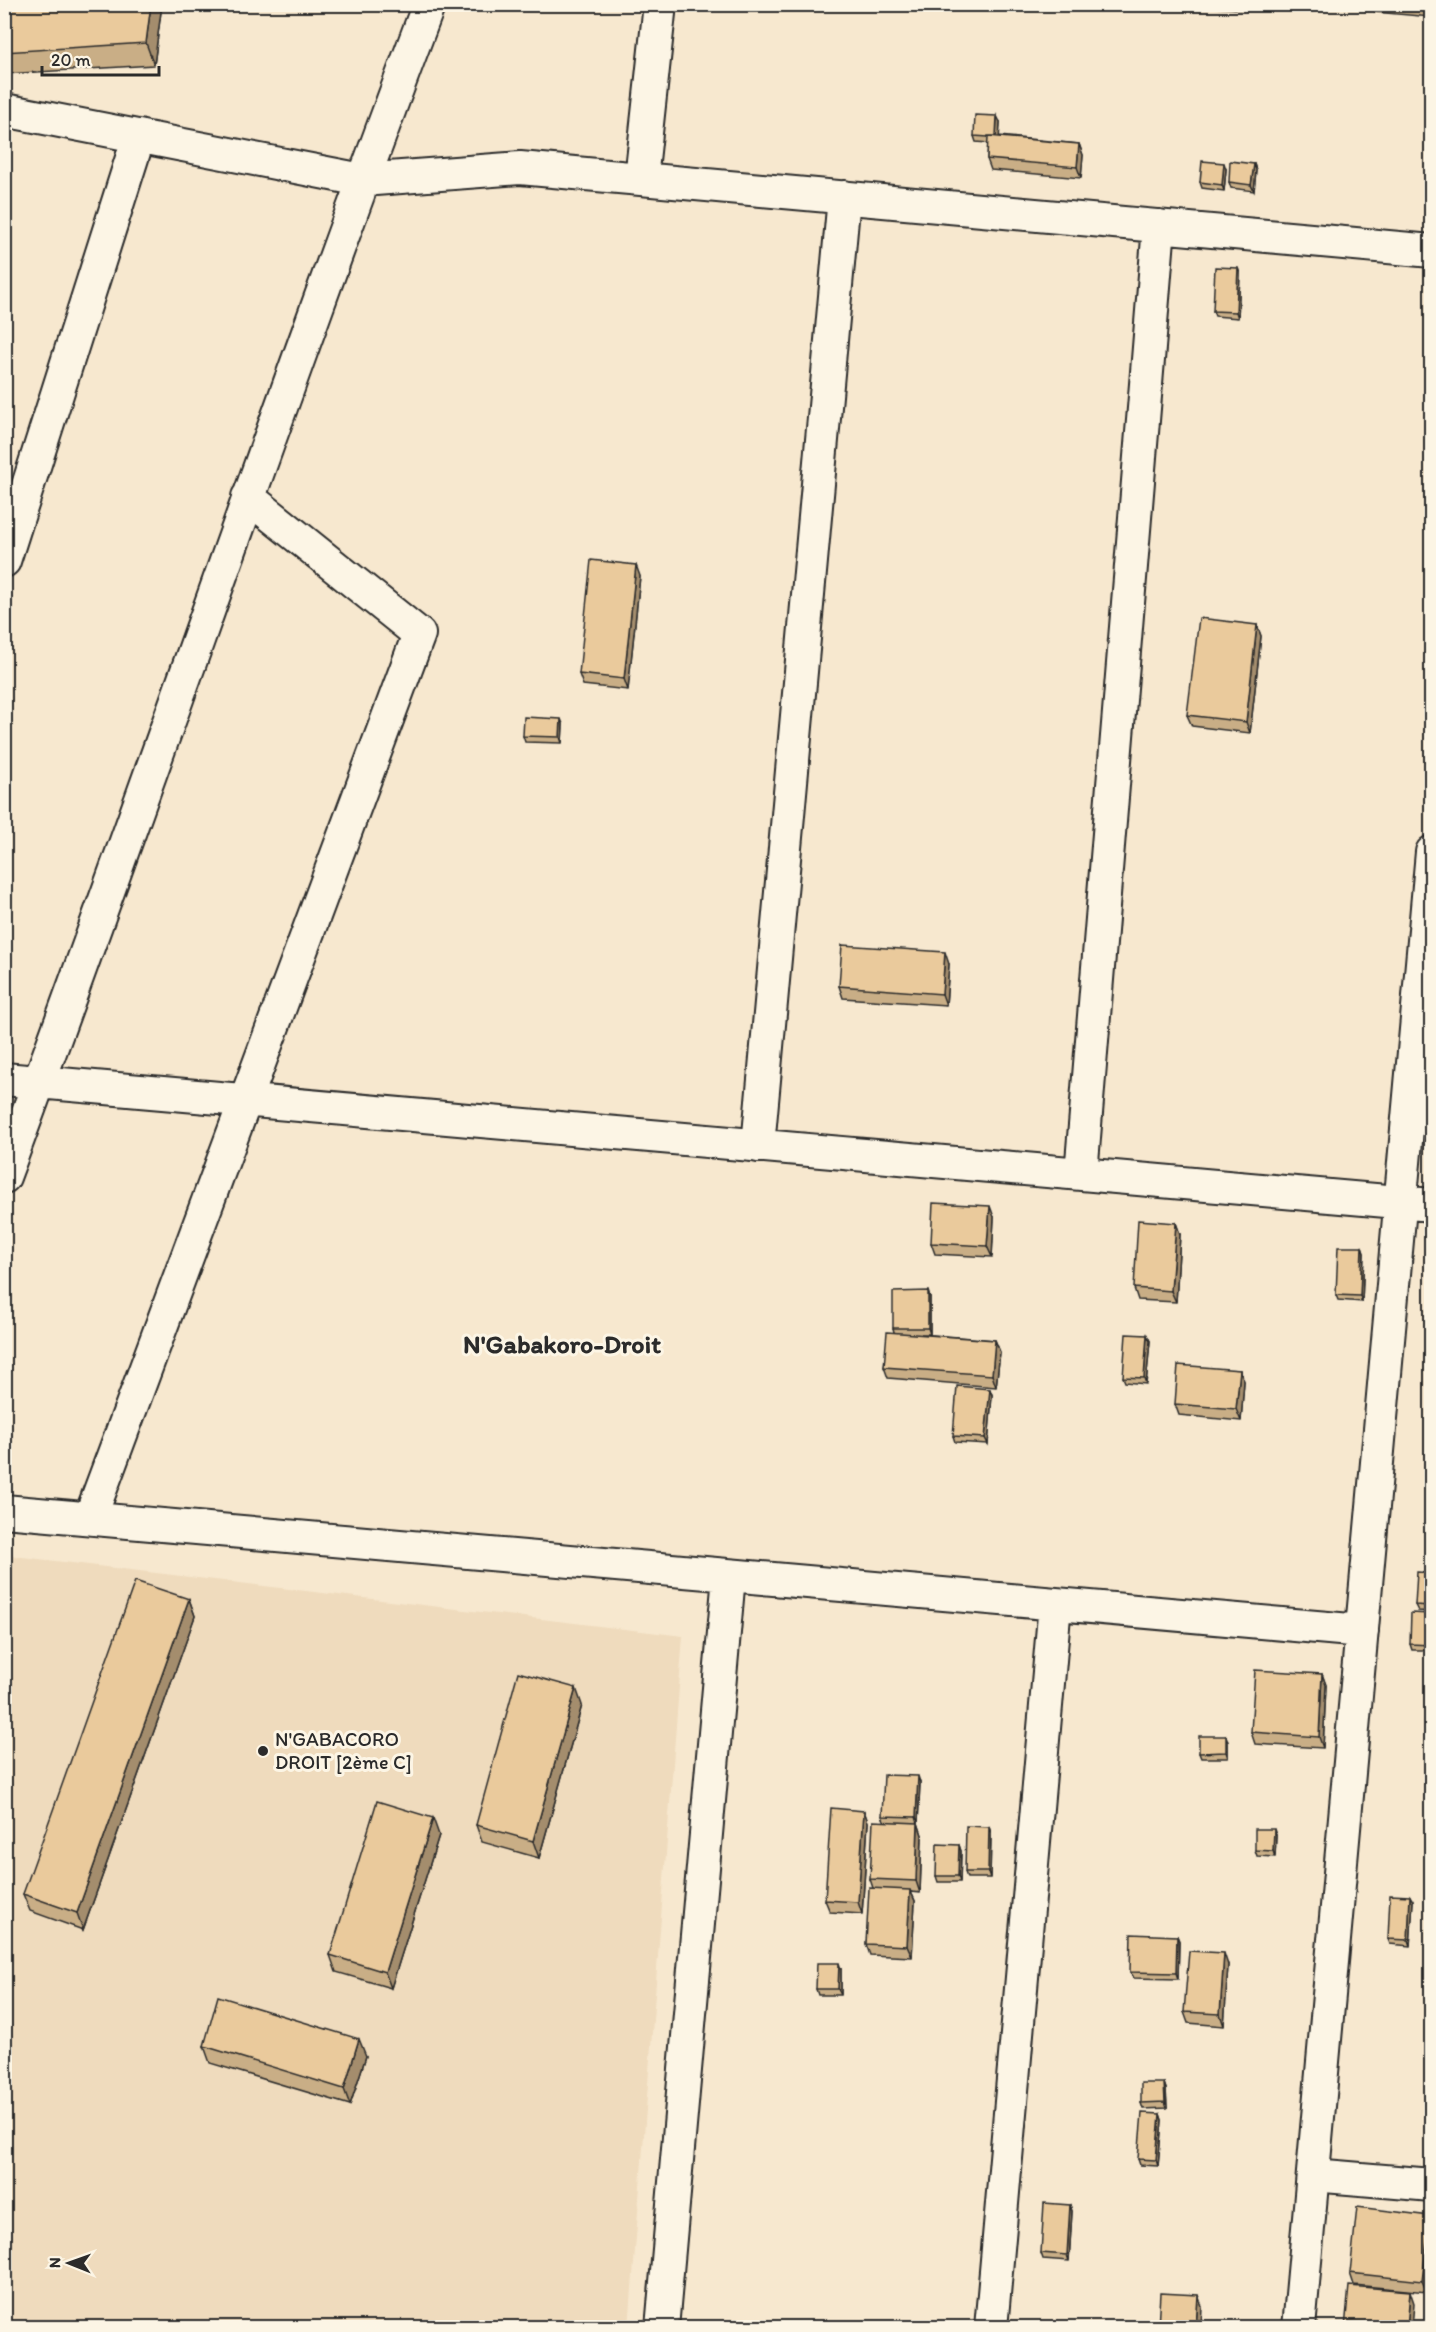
<svg xmlns="http://www.w3.org/2000/svg" width="1436" height="2332" font-family="Itim,sans-serif">
<style>
.built{fill:#efdbbd}
.lines{fill:none;stroke-linecap:round;stroke-linejoin:round}
.minor-casing{stroke:#2b2b2b;stroke-width:36}
.minor{stroke:#fcf5e5;stroke-width:32}
.wall{fill:#c9ae86;stroke:#2b2b2b;stroke-width:1.5}
.shaded-wall{fill:#a48d6d;stroke:#2b2b2b;stroke-width:1.5}
.building{fill:#eaca9c;stroke:#2b2b2b;stroke-width:1.5}
.poi-dot{fill:#2b2b2b;stroke:#fcf5e5;stroke-width:2}
.labels{text-anchor:middle;stroke-width:6;stroke-linejoin:round;paint-order:stroke}
.poi-label{font-size:20px;fill:#2b2b2b;stroke:#fcf5e5;text-anchor:start}
.district-label{font-size:26px;font-weight:bold;fill:#2b2b2b;stroke:#fcf5e5}
</style>
<rect width="100%" height="100%" fill="#f7e8cf"/>
<filter id="ink" filterUnits="userSpaceOnUse"><feTurbulence type="fractalNoise" baseFrequency=".0167" numOctaves="2"/><feDisplacementMap in="SourceGraphic" scale="12" xChannelSelector="R" yChannelSelector="G"/><feConvolveMatrix kernelMatrix="1 2 1 2 8 2 1 2 1" color-interpolation-filters="sRGB"/></filter>
<g filter="url(#ink)">
<path class="built" d="M5,1555L683,1636L629,2327L5,2328Z"/>
<g class="lines">
<defs>
<path id="minor" d="M4,110L362,180L520,168L1432,251
M641,179L660,4
M4,561L139,136
M4,1079L1432,1205
M758,1146L844,197
M1081,1174L1159,226
M4,1177C149,787 282,393 429,4
M4,1511L1362,1631
M90,1518L419,634L248,497
M1313,2175L1432,2185
M662,2328L729,1576
M991,2328L1055,1604
M1299,2328L1432,852"/>
</defs>
<use href="#minor" class="minor-casing"/>
<use href="#minor" class="minor"/>
</g>
<path class="wall" d="M4,4H162L154,65L4,74Z
M1166,4H1257V10Z
M1372,4H1431V17L1375,12Z
M1431,62V140H1430L1425,128Z
M1000,122L999,136L1079,144L1083,155L1081,178L991,170L987,159L988,143L976,142L974,136Z
M1254,164L1256,170L1254,191L1231,188L1229,182Z
M1226,169L1224,191L1202,188L1200,182Z
M1240,273L1238,318L1215,316L1213,311Z
M640,576L628,690L583,685L579,674Z
M1257,625L1261,636L1250,733L1192,726L1187,715Z
M563,724L562,743L525,742L523,736Z
M949,964L946,1005L843,998L839,986Z
M994,1217L992,1257L935,1254L931,1243Z
M1176,1223L1180,1234L1176,1302L1138,1300L1134,1288Z
M1362,1247L1364,1253L1362,1302L1338,1300L1336,1295Z
M930,1297V1334H921L995,1340L1000,1352L996,1387L888,1378L884,1367L894,1332L893,1328Z
M1147,1335L1150,1341L1146,1384L1125,1382L1123,1377Z
M1240,1370L1244,1381L1241,1421L1179,1415L1175,1404Z
M992,1395L988,1444L955,1442L953,1436Z
M1431,1573V1612L1418,1611L1415,1605Z
M189,1599L195,1616L83,1930L30,1911L23,1894Z
M1431,1614V1650H1412L1410,1644Z
M1322,1674L1326,1685L1323,1748L1255,1744L1251,1732Z
M582,1705L539,1858L482,1842L476,1825Z
M1226,1736L1228,1742V1758H1201L1199,1753Z
M920,1782L918,1823L922,1835L920,1893L911,1892L915,1901L912,1957L870,1955L866,1944L873,1888L870,1879L885,1822L882,1816Z
M864,1811L868,1822L862,1914L830,1912L825,1900Z
M989,1827L991,1833L990,1878H967L965,1872Z
M439,1835L391,1988L336,1972L330,1955Z
M1276,1835L1275,1857L1257,1856L1255,1850Z
M959,1845L961,1851L960,1882H938L936,1876Z
M1413,1901L1410,1946L1390,1944L1388,1939Z
M1177,1936L1179,1941L1178,1979L1133,1978L1130,1972Z
M1228,1965L1224,2026L1188,2023L1184,2012Z
M841,1969V1995H818L816,1989Z
M204,2046L366,2056L350,2105L210,2063Z
M1164,2083L1166,2089L1167,2108L1143,2109L1141,2103Z
M1160,2114L1162,2120L1158,2166L1140,2165L1138,2159Z
M1070,2205L1072,2211L1069,2261L1043,2259L1041,2253Z
M1430,2216L1427,2292L1354,2285L1350,2273Z"/>
<path class="shaded-wall" d="M151,4H162L154,65L146,43Z
M997,116L1000,122L999,143L996,137Z
M1079,144L1083,155L1081,178L1077,167Z
M1224,163L1226,169L1224,191L1222,185Z
M1254,164L1256,170L1254,191L1251,185Z
M1238,268L1240,273L1238,318L1236,312Z
M636,565L640,576L628,690L624,679Z
M1257,625L1261,636L1250,733L1246,722Z
M561,719L563,724L562,743L560,737Z
M945,952L949,964L946,1005L942,994Z
M990,1206L994,1217L992,1257L987,1246Z
M1176,1223L1180,1234L1176,1302L1171,1291Z
M1362,1247L1364,1253L1362,1302L1360,1296Z
M928,1291L930,1297V1334L928,1328Z
M1147,1335L1150,1341L1146,1384L1144,1378Z
M995,1340L1000,1352L996,1387L992,1375Z
M1240,1370L1244,1381L1241,1421L1236,1409Z
M990,1389L992,1395L988,1444L985,1438Z
M189,1599L195,1616L83,1930L77,1913Z
M1322,1674L1326,1685L1323,1748L1319,1737Z
M576,1688L582,1705L539,1858L533,1841Z
M1226,1736L1228,1742V1758L1226,1752Z
M918,1776L920,1782L918,1823L916,1817Z
M864,1811L868,1822L862,1914L858,1902Z
M433,1818L439,1835L391,1988L385,1972Z
M918,1823L922,1835L920,1893L916,1881Z
M989,1827L991,1833L990,1878L988,1872Z
M1274,1829L1276,1835L1275,1857L1273,1851Z
M959,1845L961,1851L960,1882L958,1876Z
M910,1890L915,1901L912,1957L907,1946Z
M1410,1896L1413,1901L1410,1946L1408,1940Z
M1177,1936L1179,1941L1178,1979L1176,1973Z
M1224,1953L1228,1965L1224,2026L1220,2014Z
M839,1963L841,1969V1995L838,1989Z
M359,2039L366,2056L350,2105L344,2089Z
M1164,2083L1166,2089L1167,2108L1165,2102Z
M1160,2114L1162,2120L1158,2166L1156,2160Z
M1070,2205L1072,2211L1069,2261L1067,2255Z
M1430,2216L1431,2220V2250L1427,2292L1422,2281Z
M1410,2291L1414,2303L1412,2328H1407Z
M1198,2295L1202,2306L1201,2328H1196Z"/>
<path class="building" d="M4,4H151L146,43L4,52Z
M1415,4H1431V6Z
M1431,62V129L1425,128Z
M975,115L997,116L996,136H988V137L974,136Z
M988,136L1079,144L1077,167L987,159Z
M1202,161L1224,163L1222,185L1200,182Z
M1230,161L1254,164L1251,185L1229,182Z
M1215,267L1238,268L1236,312L1213,311Z
M591,560L636,565L624,679L579,674Z
M1199,618L1257,625L1246,722L1187,715Z
M524,717L561,719L560,737L523,736Z
M842,945L945,952L942,994L839,986Z
M933,1203L990,1206L987,1246L931,1243Z
M1138,1220L1176,1223L1171,1291L1134,1288Z
M1338,1247H1362L1360,1296L1336,1295Z
M928,1291V1328H893V1292Z
M887,1332L995,1340L992,1375L884,1367Z
M1126,1334L1147,1335L1144,1378L1123,1377Z
M1178,1365L1240,1370L1236,1409L1175,1404Z
M957,1386L990,1389L985,1438L953,1436Z
M1417,1572L1431,1573V1606L1415,1605Z
M135,1581L189,1599L77,1913L23,1894Z
M1411,1613L1431,1614V1645L1410,1644Z
M1255,1670L1322,1674L1319,1737L1251,1732Z
M518,1672L576,1688L533,1841L476,1825Z
M1199,1736H1226V1752L1199,1753Z
M884,1775L918,1776L916,1817L882,1816Z
M377,1801L433,1818L385,1972L330,1955Z
M831,1808L864,1811L858,1902L825,1900Z
M873,1821L918,1823L916,1881L870,1879Z
M966,1826L989,1827L988,1872H965Z
M1255,1829H1274L1273,1851L1255,1850Z
M937,1844L959,1845L958,1876H936Z
M869,1888L910,1890L907,1946L866,1944Z
M1390,1895L1410,1896L1408,1940L1388,1939Z
M1131,1934L1177,1936L1176,1973L1130,1972Z
M1189,1951L1224,1953L1220,2014L1184,2012Z
M817,1963H839L838,1989H816Z
M218,1996L359,2039L344,2089L204,2046Z
M1141,2083H1164L1165,2102L1141,2103Z
M1142,2113L1160,2114L1156,2160L1138,2159Z
M1044,2203L1070,2205L1067,2255L1041,2253Z
M1357,2207L1430,2216L1422,2281L1350,2273Z
M1349,2286L1410,2291L1407,2328H1345Z
M1160,2293L1198,2295L1196,2328H1158Z"/>
</g>
<circle class="poi-dot" cx="263" cy="1751" r="6"/>
<g class="labels">
<g class="poi-label">
<text x="275" y="1746">N'GABACORO<tspan x="275" dy="23">DROIT [2ème C]</tspan></text>
</g>
<g class="district-label">
<text x="562" y="1353">N'Gabakoro-Droit</text>
</g>
</g>
<rect width="1436" height="2332" fill="none" stroke="#fcf5e5" stroke-width="24"/>
<rect x="12" y="12" width="1412" height="2308" fill="none" stroke="#2b2b2b" stroke-width="2" filter="url(#ink)"/>
<g transform="translate(69 2263) rotate(271)" stroke="#fcf5e5" stroke-width="4.5" paint-order="stroke">
<path d="M0-4.5L10 22L0 15L-10 22Z" fill="#2b2b2b"/>
<text y="-9" font-size="16" font-weight="bold" text-anchor="middle" fill="#2b2b2b">N</text>
</g>
<path d="M42 66v9h117v-9" fill="none" stroke="#2b2b2b" stroke-width="3"/>
<text x="51" y="66" font-size="18" fill="#2b2b2b" stroke="#fcf5e5" stroke-width="4.5" paint-order="stroke">20 m</text>
</svg>
